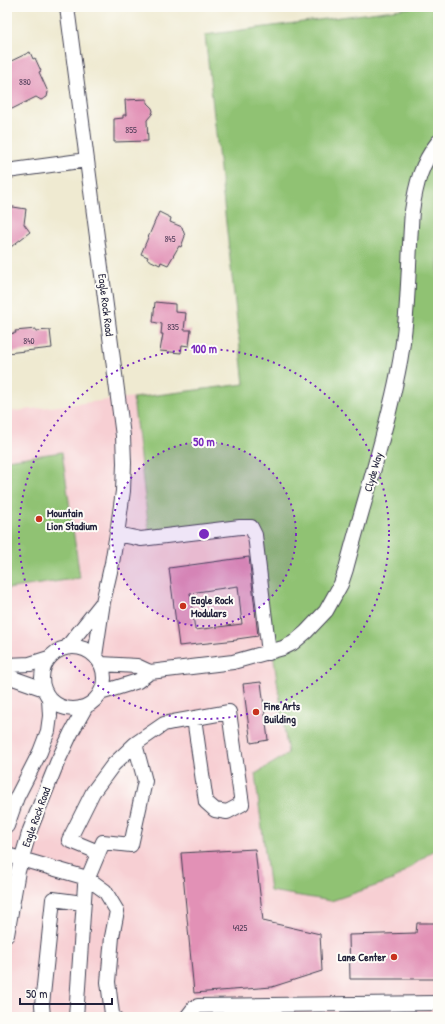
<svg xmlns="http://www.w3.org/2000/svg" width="445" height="1024" font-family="'Patrick Hand',sans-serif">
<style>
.built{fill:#f7cfd3}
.green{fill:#90c273;stroke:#597257}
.building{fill:#e291b6;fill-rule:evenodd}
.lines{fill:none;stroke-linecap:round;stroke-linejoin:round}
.minor-casing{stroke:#414052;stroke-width:16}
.minor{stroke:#fff;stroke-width:14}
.ring{fill:none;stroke:#7b2cbf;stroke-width:2;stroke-dasharray:2 4}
.poi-dot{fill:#c8321e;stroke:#fdfcf7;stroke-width:1.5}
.labels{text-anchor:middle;stroke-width:4;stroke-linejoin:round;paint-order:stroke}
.number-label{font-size:9px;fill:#523e5a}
.street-label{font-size:11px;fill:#22223b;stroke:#fdfcf7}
.poi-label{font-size:11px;font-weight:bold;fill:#22223b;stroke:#fdfcf7;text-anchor:start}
.centre{fill:#7b2cbf;stroke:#fdfcf7;stroke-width:2}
.ring-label{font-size:12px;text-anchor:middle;font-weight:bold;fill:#7b2cbf;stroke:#fdfcf7;stroke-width:4;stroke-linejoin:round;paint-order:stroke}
</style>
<rect width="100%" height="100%" fill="#fdfcf7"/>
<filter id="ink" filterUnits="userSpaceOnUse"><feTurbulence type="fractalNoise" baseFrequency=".025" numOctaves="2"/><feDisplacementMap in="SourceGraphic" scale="8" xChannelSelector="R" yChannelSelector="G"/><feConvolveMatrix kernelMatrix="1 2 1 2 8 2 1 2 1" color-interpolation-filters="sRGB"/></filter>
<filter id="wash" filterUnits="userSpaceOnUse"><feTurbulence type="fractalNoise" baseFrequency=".012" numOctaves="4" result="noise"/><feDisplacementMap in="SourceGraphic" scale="16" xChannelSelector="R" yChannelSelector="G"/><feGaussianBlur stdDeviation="0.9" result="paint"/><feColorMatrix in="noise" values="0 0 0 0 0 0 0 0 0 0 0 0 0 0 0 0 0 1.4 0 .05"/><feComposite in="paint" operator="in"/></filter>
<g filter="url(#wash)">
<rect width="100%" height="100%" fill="#efead1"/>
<path class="built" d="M438,7V1017H7V412L244,384L205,35Z"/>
<path class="green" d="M416,7H438V847L393,880L331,901L270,891L255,774L288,754L255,533L150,540L133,398L244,384L205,35Z
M62,452L80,578L7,589V460Z"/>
<g id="blocks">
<path class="building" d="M30,52L33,59L35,58L41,71L39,72L48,92L47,97L41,100L36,97L10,110L7,103V63Z
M147,99V103L152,108L153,111L152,114L147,120L148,141L114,142V119L123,118V115H126L125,100Z
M7,206L26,209L24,224L30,232L7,250Z
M159,212L171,218L170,222L182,227L185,236L181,247L179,246L168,265L161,262L160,265L147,259L148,257L141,254Z
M155,302L175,304V312L186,313L184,330H191L189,346L182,345L181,353L160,351L163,334H161L162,324L153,322Z
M36,329V331L50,330L52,348L7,353V334L16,333L15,331Z
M249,557L258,636L237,639V640L179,646L169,568ZM238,586L242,624L195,630L190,593Z
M261,682L268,740L251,743L243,684Z
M255,849L263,921L320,934L322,971L272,987L194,993L181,853Z
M417,923H438V979H350L349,935L416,933Z"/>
</g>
</g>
<g filter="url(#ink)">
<use href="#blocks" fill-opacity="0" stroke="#414052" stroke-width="1"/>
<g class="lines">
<defs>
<path id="minor" d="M67,7L123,436L124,463L123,491L118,527L112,563L103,602L95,656
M7,171L87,160
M117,534L141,539L240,527H251L255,535L269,653
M67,647L103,602
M42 678a31 31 0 1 1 62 0a31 31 0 1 1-62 0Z
M101,664L137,666L150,672
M7,665L30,664L49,658
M7,676L44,689
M100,693L138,681L150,672L233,662L283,648L293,643L306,632L326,611L341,584L346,569C363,503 385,438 398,372C409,320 408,264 412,211C416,184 421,164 438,142
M135,744L164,724L173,722L229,712L242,804L227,812L215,810L206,802L194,718
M7,826L17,797L40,752L48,731L50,716L49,698
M7,855L87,878L105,891L117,911L112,937L108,982L112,1014L114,1017
M7,935L18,871L30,830L57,763L71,733L86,706
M43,1017L42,1005L53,899L83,903
M76,1017L85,885C91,871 97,856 103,842L131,845L145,781L135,744L113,765L93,792L69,840L98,852
M187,1017L194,1008L198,1006L438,1003"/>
</defs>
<use href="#minor" class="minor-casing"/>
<use href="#minor" class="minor"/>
</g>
</g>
<circle cx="204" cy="534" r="92" fill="#7b2cbf" fill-opacity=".12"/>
<g class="ring">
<circle cx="204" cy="534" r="92"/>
<circle cx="204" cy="534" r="185"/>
</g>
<g class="poi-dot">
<circle cx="39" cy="519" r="4"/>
<circle cx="183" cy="606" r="4"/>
<circle cx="256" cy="712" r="4"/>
<circle cx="394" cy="957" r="4"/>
</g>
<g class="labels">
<g class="number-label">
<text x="25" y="85">880</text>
<text x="131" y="133">855</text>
<text x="170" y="242">845</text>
<text x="173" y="330">835</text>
<text x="29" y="344">840</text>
<text x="240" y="931">4925</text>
</g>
<g class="street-label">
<text transform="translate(106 305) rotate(83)" y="4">Eagle Rock Road</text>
<text transform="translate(373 472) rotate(-74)" y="4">Clyde Way</text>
<text transform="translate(36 817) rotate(-70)" y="4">Eagle Rock Road</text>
</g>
<g class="poi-label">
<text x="47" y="517">Mountain<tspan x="47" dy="13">Lion Stadium</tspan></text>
<text x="191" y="604">Eagle Rock<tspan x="191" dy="13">Modulars</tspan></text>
<text x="264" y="710">Fine Arts<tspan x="264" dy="13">Building</tspan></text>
<text x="386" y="961" text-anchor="end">Lane Center</text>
</g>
</g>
<circle cx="204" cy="534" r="6" class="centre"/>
<g class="ring-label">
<text x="204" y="353">100 m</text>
<text x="204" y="446">50 m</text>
</g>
<rect width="445" height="1024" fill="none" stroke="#fdfcf7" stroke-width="24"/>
<path d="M20 998v6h92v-6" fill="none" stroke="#22223b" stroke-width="2"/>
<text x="26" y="998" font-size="12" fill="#22223b" stroke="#fdfcf7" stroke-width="3" paint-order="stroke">50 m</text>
</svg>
